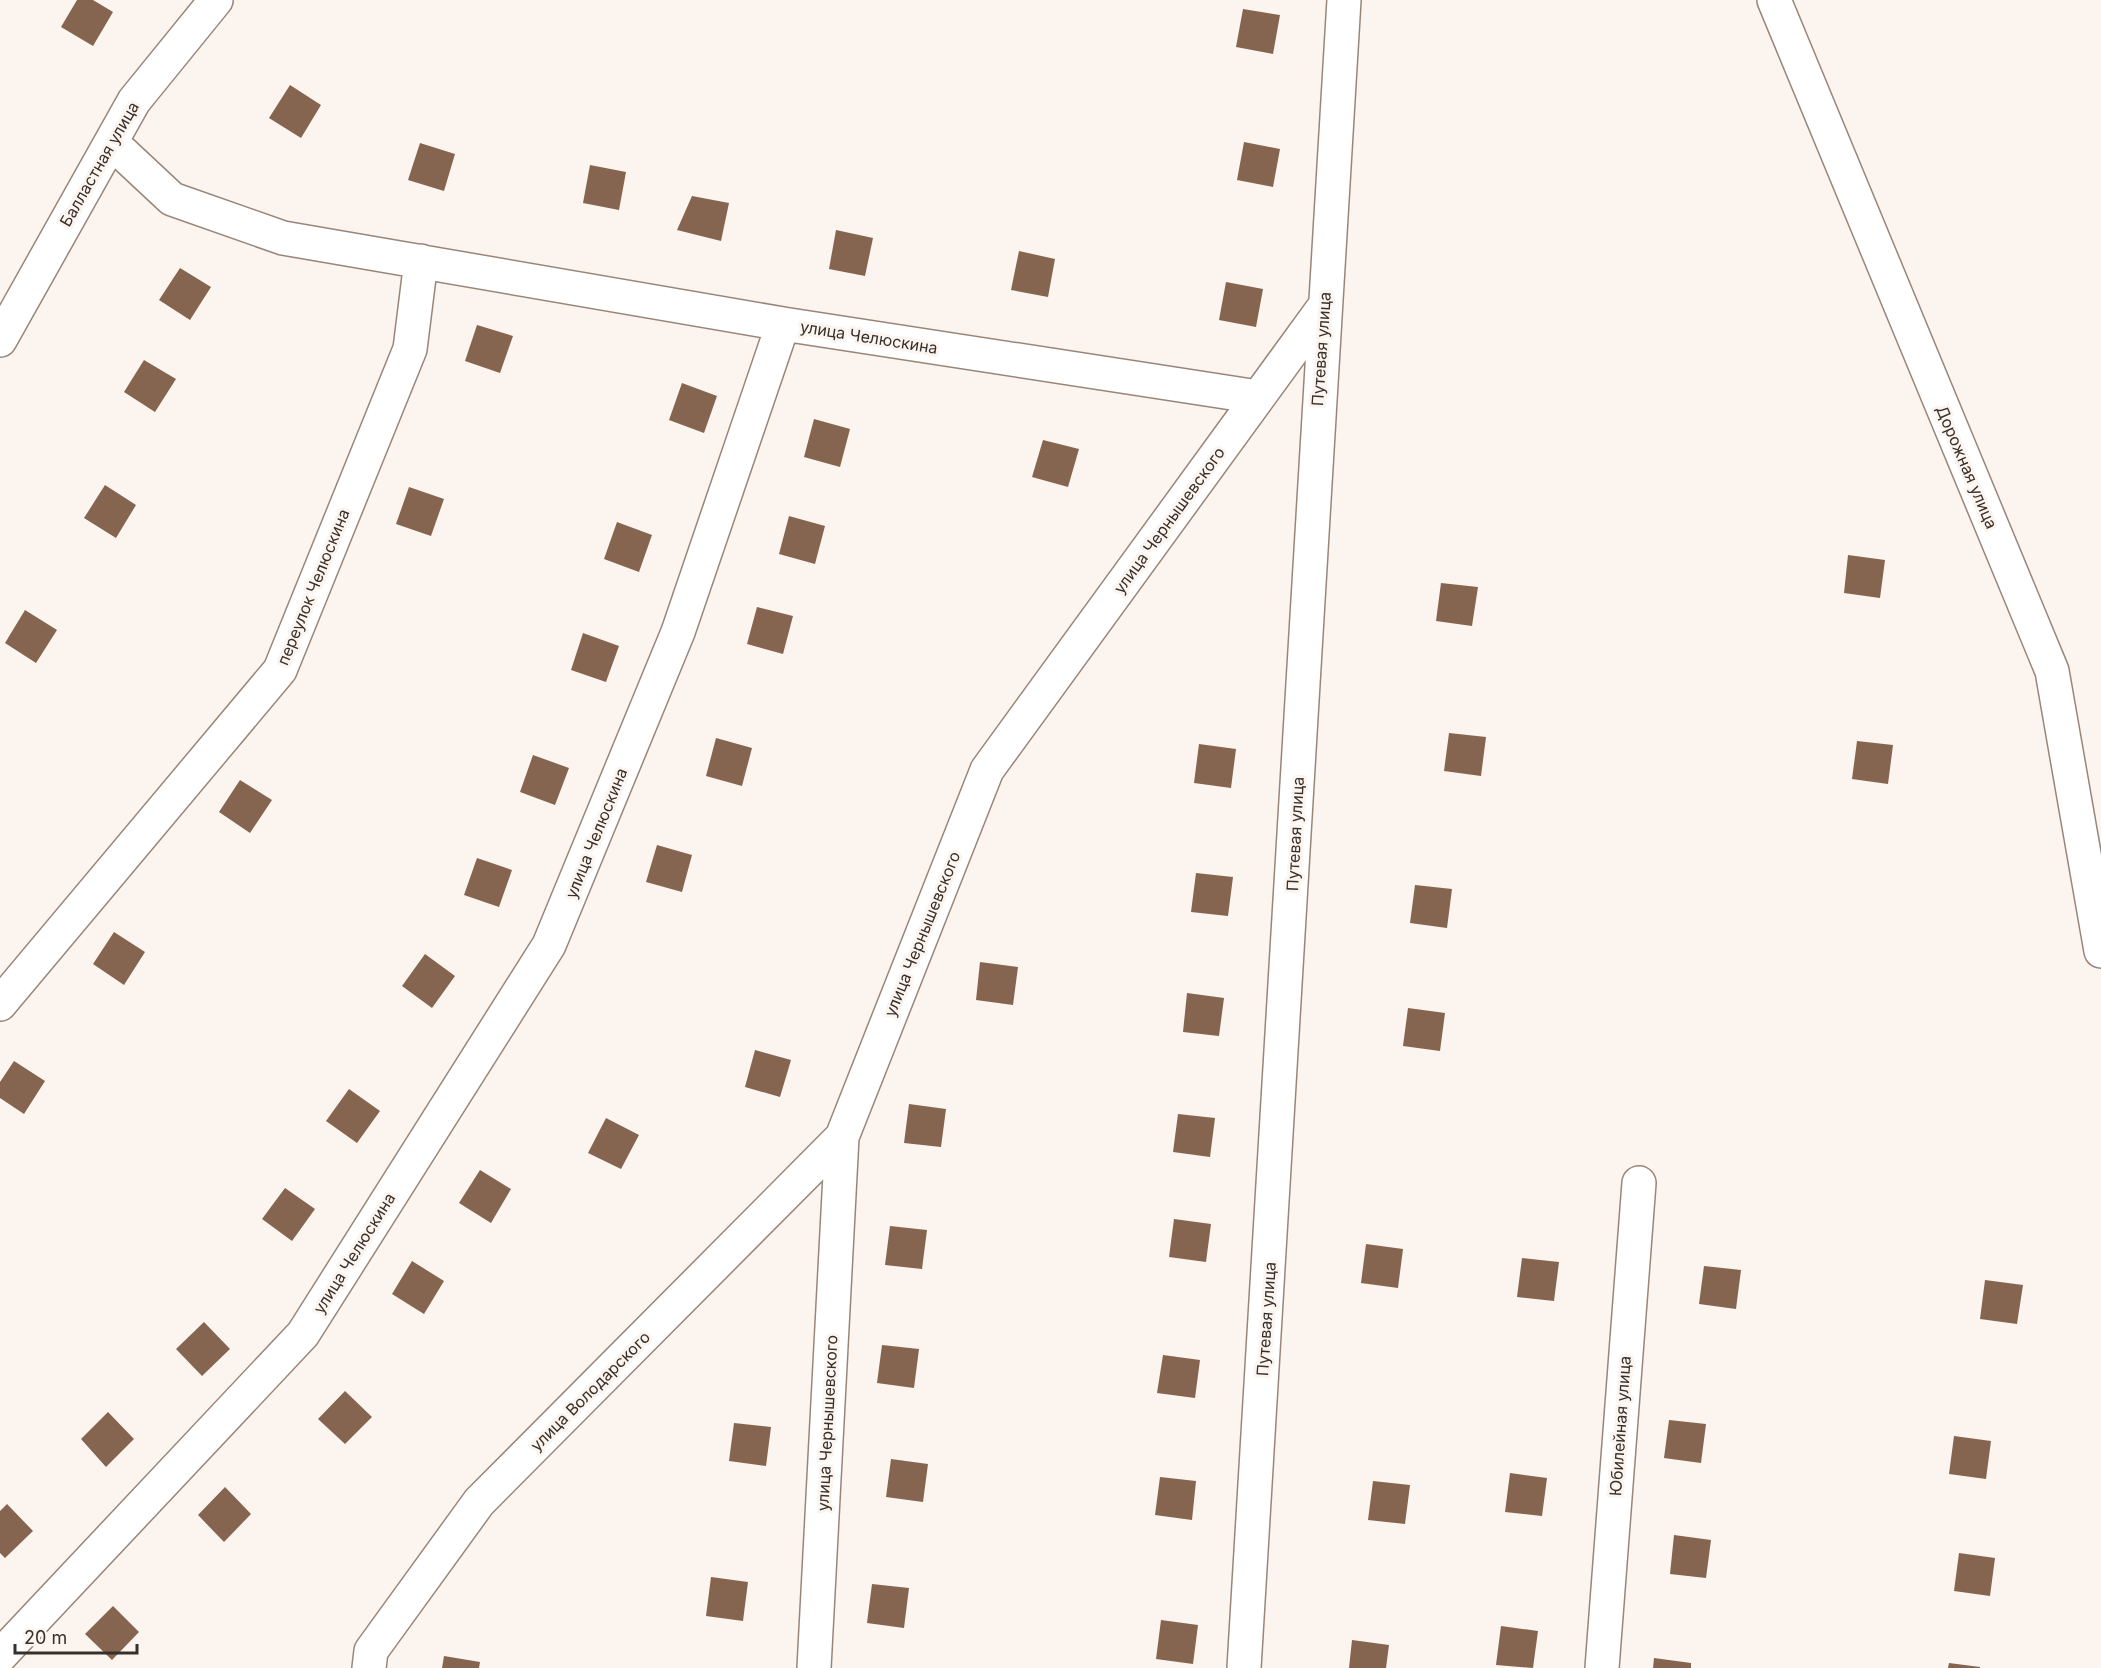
<svg xmlns="http://www.w3.org/2000/svg" width="2101" height="1668" font-family="Inter,sans-serif">
<style>
.building{fill:#85654f}
.lines{fill:none;stroke-linecap:round;stroke-linejoin:round}
.minor-casing{stroke:#998679;stroke-width:36}
.minor{stroke:#fff;stroke-width:33}
.labels{text-anchor:middle;stroke-width:6;stroke-linejoin:round;paint-order:stroke}
.street-label{font-size:16px;fill:#372f2a;stroke:#fcf4ee}
</style>
<rect width="100%" height="100%" fill="#fcf4ee"/>
<path class="building" d="M77,0H93L113,12L93,46L61,27Z
M1243,9L1280,15L1273,54L1236,47Z
M290,85L321,105L301,138L269,118Z
M1244,142L1280,149L1273,187L1237,180Z
M420,143L455,154L444,191L408,180Z
M590,165L626,172L619,210L583,203Z
M692,196L729,203L721,241L677,230Z
M836,230L873,238L865,276L829,269Z
M1019,251L1055,259L1048,297L1011,290Z
M180,268L211,287L190,320L159,300Z
M1226,282L1263,289L1256,327L1219,320Z
M477,325L513,336L500,373L465,361Z
M144,360L176,379L155,412L124,392Z
M682,383L717,396L704,433L669,420Z
M814,419L850,429L840,467L804,457Z
M1043,440L1079,449L1068,487L1032,477Z
M105,485L136,505L116,538L84,518Z
M409,487L444,499L431,536L396,524Z
M789,516L825,526L815,564L779,554Z
M617,522L652,535L639,572L604,559Z
M1848,555L1885,560L1880,598L1844,593Z
M1441,583L1478,587L1472,626L1436,621Z
M757,607L793,616L783,654L747,644Z
M25,610L57,630L36,663L5,643Z
M583,633L619,646L606,682L571,670Z
M1449,733L1486,737L1481,776L1444,771Z
M716,738L752,748L742,786L706,776Z
M1857,741L1893,745L1888,784L1852,779Z
M1199,744L1236,749L1231,788L1194,783Z
M533,755L569,768L555,805L520,792Z
M240,780L272,800L250,833L219,812Z
M657,845L692,855L682,892L646,882Z
M477,858L512,870L499,907L464,895Z
M1196,873L1233,877L1228,916L1191,912Z
M1415,885L1452,889L1447,928L1410,923Z
M114,932L145,952L124,985L93,964Z
M425,954L455,976L432,1008L402,986Z
M980,962L1018,967L1013,1005L976,1000Z
M1187,993L1224,998L1219,1036L1183,1032Z
M1408,1008L1445,1013L1440,1051L1403,1046Z
M755,1050L791,1060L780,1097L745,1087Z
M14,1061L45,1081L24,1114L0,1098V1082Z
M349,1089L380,1111L357,1143L326,1121Z
M909,1104L946,1109L941,1147L904,1143Z
M1178,1114L1215,1118L1210,1157L1173,1152Z
M606,1118L639,1135L621,1169L588,1153Z
M480,1170L511,1189L491,1223L459,1203Z
M285,1188L315,1209L292,1241L262,1219Z
M1174,1219L1211,1224L1206,1262L1169,1257Z
M890,1226L927,1230L922,1269L885,1265Z
M1366,1244L1403,1249L1398,1288L1361,1283Z
M1522,1258L1559,1262L1554,1301L1517,1297Z
M412,1261L444,1281L424,1314L392,1294Z
M1704,1266L1741,1270L1736,1309L1699,1304Z
M1985,1280L2023,1285L2017,1324L1980,1319Z
M204,1322L230,1349L202,1376L176,1349Z
M882,1345L919,1349L914,1388L877,1383Z
M1163,1355L1200,1360L1195,1398L1157,1393Z
M345,1391L372,1417L345,1444L318,1419Z
M108,1412L134,1439L106,1467L81,1439Z
M1669,1420L1706,1424L1701,1463L1664,1458Z
M734,1423L771,1427L766,1466L729,1461Z
M1954,1436L1991,1441L1986,1479L1949,1474Z
M891,1459L928,1464L923,1502L886,1497Z
M1510,1473L1547,1478L1542,1516L1505,1512Z
M1160,1477L1196,1481L1192,1520L1155,1515Z
M1373,1481L1410,1485L1405,1524L1368,1520Z
M225,1487L251,1514L224,1542L198,1515Z
M7,1504L33,1531L5,1558L0,1553V1511Z
M1674,1535L1711,1540L1706,1578L1670,1574Z
M1959,1553L1995,1558L1990,1596L1954,1591Z
M711,1577L748,1582L743,1621L706,1616Z
M872,1584L909,1588L904,1628L867,1623Z
M113,1606L139,1632L112,1660L85,1634Z
M1161,1620L1198,1625L1193,1664L1156,1659Z
M1501,1626L1538,1631L1533,1668L1496,1665Z
M1352,1640L1389,1645L1386,1668H1349Z
M444,1656L480,1662L479,1668H442Z
M1654,1658L1691,1663V1668H1653Z
M1949,1663L1980,1667V1668H1948Z"/>
<g class="lines">
<defs>
<path id="minor" d="M1774,0L2052,671L2101,951
M111,142L172,199L283,238L783,324
M0,340L134,101L216,0
M0,1004L280,670L410,349L421,261
M0,1656L303,1334L549,945L678,632L783,324L1258,397
M369,1668L371,1651L479,1502L842,1137
M814,1668L842,1137L987,770L1324,307
M1244,1668C1280,1112 1308,556 1344,0
M1602,1668L1639,1183"/>
</defs>
<use href="#minor" class="minor-casing"/>
<use href="#minor" class="minor"/>
</g>
<g class="labels">
<g class="street-label">
<text transform="translate(99 164) rotate(-60)" y="6">Балластная улица</text>
<text transform="translate(869 337) rotate(9)" y="6">улица Челюскина</text>
<text transform="translate(1321 349) rotate(-86)" y="6">Путевая улица</text>
<text transform="translate(1967 467) rotate(67)" y="6">Дорожная улица</text>
<text transform="translate(1169 520) rotate(-54)" y="6">улица Чернышевского</text>
<text transform="translate(313 587) rotate(-68)" y="6">переулок Челюскина</text>
<text transform="translate(596 833) rotate(-68)" y="6">улица Челюскина</text>
<text transform="translate(1295 834) rotate(-87)" y="6">Путевая улица</text>
<text transform="translate(922 934) rotate(-68)" y="6">улица Чернышевского</text>
<text transform="translate(354 1253) rotate(-58)" y="6">улица Челюскина</text>
<text transform="translate(1266 1319) rotate(-86)" y="6">Путевая улица</text>
<text transform="translate(590 1391) rotate(-45)" y="6">улица Володарского</text>
<text transform="translate(827 1423) rotate(-87)" y="6">улица Чернышевского</text>
<text transform="translate(1620 1426) rotate(-86)" y="6">Юбилейная улица</text>
</g>
</g>
<path d="M15 1644v9h122v-9" fill="none" stroke="#372f2a" stroke-width="3"/>
<text x="24" y="1644" font-size="18" fill="#372f2a" stroke="#fcf4ee" stroke-width="4.5" paint-order="stroke">20 m</text>
</svg>
